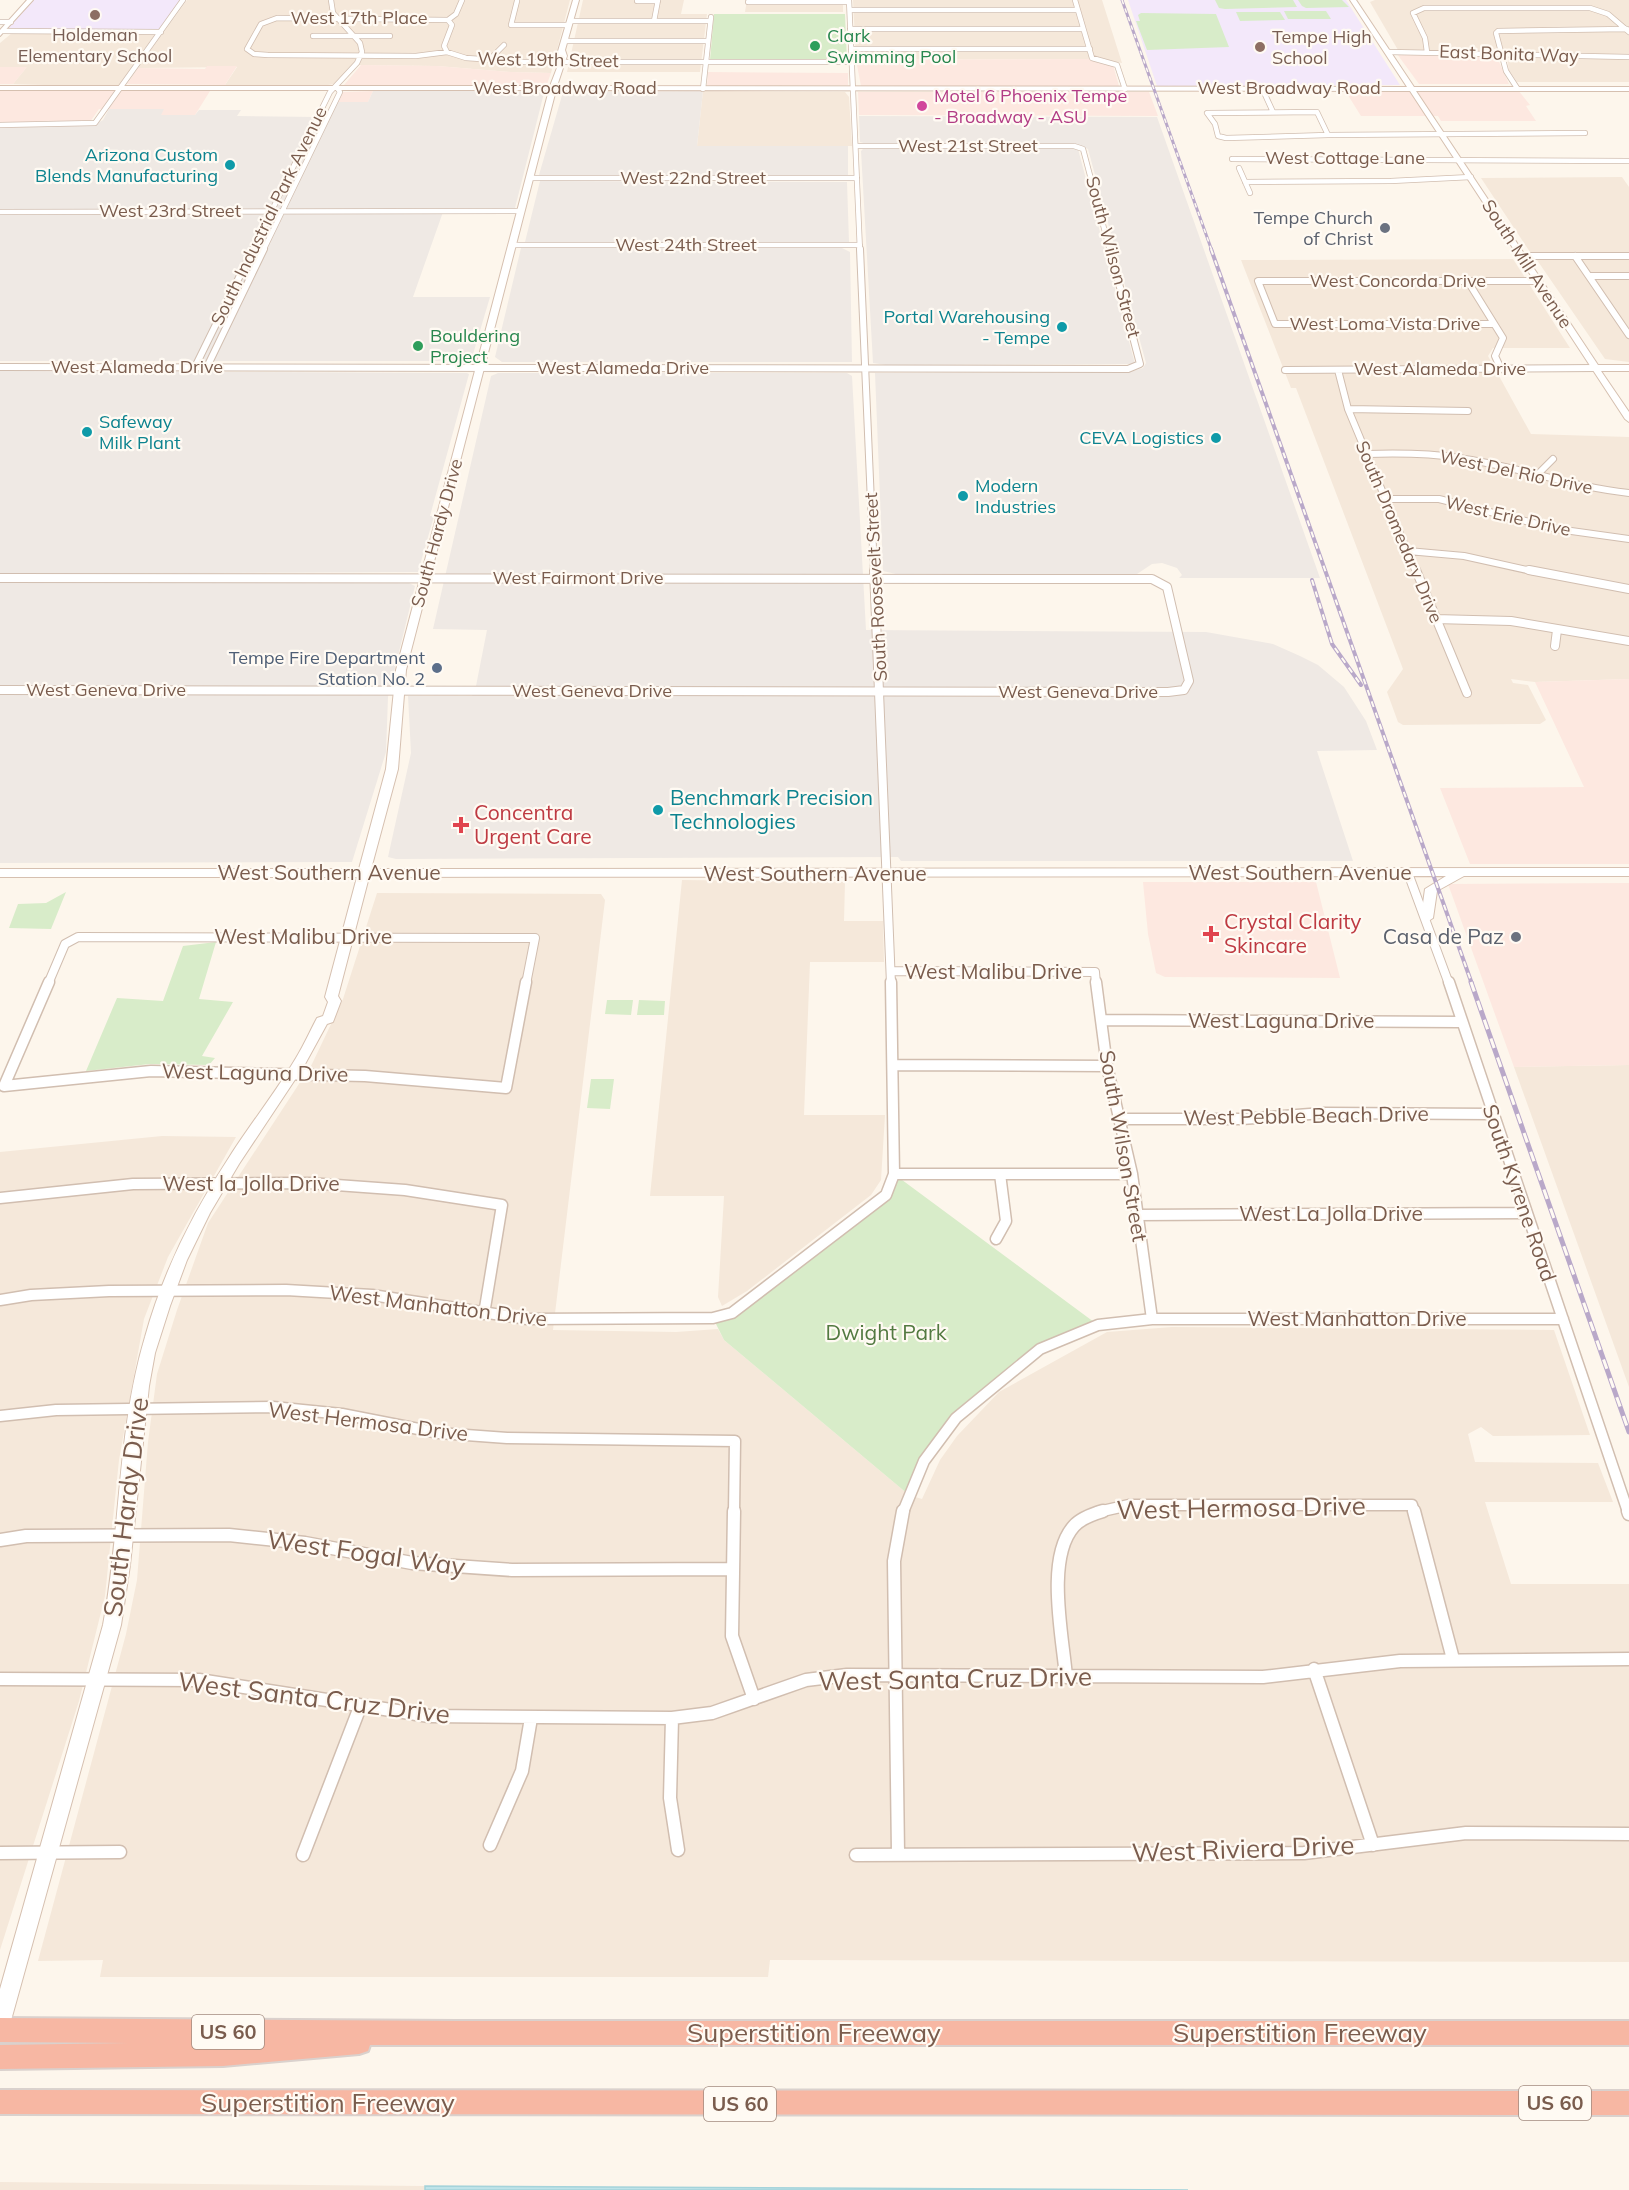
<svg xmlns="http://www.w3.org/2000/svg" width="1629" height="2190" font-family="Mulish,sans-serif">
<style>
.residential{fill:#f5e8da}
.commercial{fill:#fde8e0}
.industrial{fill:#efe9e4}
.education{fill:#f3e8fa}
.green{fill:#d8ecc9}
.water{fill:#bfe3e8;stroke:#a5d3da;stroke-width:1.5}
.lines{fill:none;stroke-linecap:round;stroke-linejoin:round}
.street-far4-casing{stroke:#d1beb0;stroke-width:6}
.street-far3-casing{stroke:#d1beb0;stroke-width:8}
.street-far2-casing{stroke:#d1beb0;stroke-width:10}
.street-far1-casing{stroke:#d1beb0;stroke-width:13}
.street-casing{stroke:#d1beb0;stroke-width:15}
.secondary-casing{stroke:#d6c0b0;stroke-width:2}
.highway-casing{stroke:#dad1cd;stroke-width:4}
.street-far4{stroke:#fff;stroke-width:4.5}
.street-far3{stroke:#fff;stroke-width:6}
.street-far2{stroke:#fff;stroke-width:8}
.street-far1{stroke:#fff;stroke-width:10}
.street{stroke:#fff;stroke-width:12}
.secondary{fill:#fff;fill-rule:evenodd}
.highway{fill:#f7b7a3;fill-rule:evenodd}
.rail-far2-casing{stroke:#b9a8c9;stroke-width:3}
.rail-far1-casing{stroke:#b9a8c9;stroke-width:4}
.rail-casing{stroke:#b9a8c9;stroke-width:5}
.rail-far2{stroke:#fffaf3;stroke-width:1.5;stroke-dasharray:4.5;stroke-linecap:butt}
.rail-far1{stroke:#fffaf3;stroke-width:2;stroke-dasharray:6;stroke-linecap:butt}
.rail{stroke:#fffaf3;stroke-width:3;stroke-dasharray:10;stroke-linecap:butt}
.education-dot{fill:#8d6e63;stroke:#fffaf3;stroke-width:2}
.leisure-dot{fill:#2e9e5b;stroke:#fffaf3;stroke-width:2}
.hotel-dot{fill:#d1479c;stroke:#fffaf3;stroke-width:2}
.culture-dot{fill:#0f9aa8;stroke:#fffaf3;stroke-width:2}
.worship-dot{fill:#6b7280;stroke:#fffaf3;stroke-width:2}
.service-dot{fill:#5c6f8a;stroke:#fffaf3;stroke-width:2}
.health-dot{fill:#e0444e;stroke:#fffaf3;stroke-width:2}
.labels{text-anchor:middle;stroke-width:4.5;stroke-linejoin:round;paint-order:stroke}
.far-street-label{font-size:18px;fill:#7a5c4d;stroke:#fffaf3}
.far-education-label{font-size:18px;fill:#785e54;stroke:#fffaf3}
.far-leisure-label{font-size:18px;fill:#27864d;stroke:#fffaf3;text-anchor:start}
.far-hotel-label{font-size:18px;fill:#b23c85;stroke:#fffaf3;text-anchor:start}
.far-culture-label{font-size:18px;fill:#0d838f;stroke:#fffaf3;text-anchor:end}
.far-worship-label{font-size:18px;fill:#5b616d;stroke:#fffaf3;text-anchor:end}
.far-service-label{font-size:18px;fill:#4e5e75;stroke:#fffaf3;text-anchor:end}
.shield{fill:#fffaf3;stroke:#a28b7f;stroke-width:1.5}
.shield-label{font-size:20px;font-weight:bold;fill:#7a5c4d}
.culture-label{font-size:21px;fill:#0d838f;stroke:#fffaf3;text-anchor:start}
.health-label{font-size:21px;fill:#be3a42;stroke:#fffaf3;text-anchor:start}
.street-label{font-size:21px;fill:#7a5c4d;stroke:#fffaf3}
.worship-label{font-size:21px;fill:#5b616d;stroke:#fffaf3;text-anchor:end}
.park-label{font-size:21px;fill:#537a41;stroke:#fffaf3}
.near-street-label{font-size:26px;fill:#7a5c4d;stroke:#fffaf3}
</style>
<rect width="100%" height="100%" fill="#fdf6ec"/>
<path class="residential" d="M187,0H570L551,73L511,72L437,66L354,65L334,84L328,85H225L237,67L138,68Z
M583,0H684L681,14H707L700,72H567Z
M747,0H843V12H745Z
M853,0H1102L1122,63L1099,59L856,60Z
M1375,0H1629V82H1517L1509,70L1506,52L1398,50L1370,2Z
M12,33H155V34L119,85H44L13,84L26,68L0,67V43Z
M703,91L845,92L849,97L852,146H697Z
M1622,177L1629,187V253L1536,254L1530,252L1481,178Z
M1513,259L1570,348H1493L1488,356L1531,434L1629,437V679L1535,682L1511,679L1513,683L1528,685L1546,720L1540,724L1403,725L1398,722L1387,692L1403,669L1296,388H1291L1241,260Z
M1537,260H1629V362L1605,359Z
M682,880L845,882L844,921H883L884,962H810L804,1115H885L881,1180L871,1195L747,1291L722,1306L718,1297L724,1196H650Z
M377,893L601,894L605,900L553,1330L676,1332L718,1329L724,1340L909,1495L922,1499L940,1460L957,1436L999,1392L1107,1332L1172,1327L1554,1330L1590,1435L1493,1436L1481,1427L1468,1434L1475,1462L1598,1463L1613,1502H1485L1511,1584H1629V1962L770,1960L768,1977H100L103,1960L38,1961L126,1634L137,1580L148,1442L157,1374L177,1310L208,1223L312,1064L343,999Z
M1629,1065V1387L1514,1067Z
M162,1136L236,1137L168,1257L144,1319L119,1460L105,1596L79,1701L0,1950V1152Z
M0,2182L425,2186V2190H0Z"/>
<path class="commercial" d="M1397,54L1496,55L1509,84H1419Z
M1089,59L1113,65L1119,86H861L856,60Z
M361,65L437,66L511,72L551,73L547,84L542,86L344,85Z
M207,66H237L225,85L127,84L138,68L205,69Z
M0,67H27L13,84H0Z
M708,72L848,73V85L712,86L707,85Z
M1518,90L1530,105L1526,106L1536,121H1441L1438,116H1361L1346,92Z
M0,91H210L195,115H160L163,109H99L90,122H0Z
M373,91L368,102H337L343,92Z
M858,92H1149L1158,116L859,115Z
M1629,679V864H1470L1440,788L1584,787L1535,682Z
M1143,882H1316L1340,978L1165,977L1156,973L1148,934Z
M1629,883V1065L1514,1067L1448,884Z"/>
<path class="industrial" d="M373,91H532L544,93L515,208L392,209L443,212L413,297H490L471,361H0V127L94,125L103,120L109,109H164L161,115H195L199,110H241L237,116L316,117L309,131H323L337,102H368Z
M703,91L697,146H848V175H539L563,92Z
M859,116L1157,117L1320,578H1179L1182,575L1177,568L1162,563L1152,564L1137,574H896L883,571L875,373L1130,372L1143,368L1146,363L1088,149L1078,145L867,144L860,142Z
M864,148L1078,149L1135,364L886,365L873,363L861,151Z
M540,181L847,182L849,242H525Z
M521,248H842L850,252L852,362H502L495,357Z
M0,371L467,373L469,374L430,516H434L418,572L0,574Z
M498,373H847L852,376L866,630L1206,632L1273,644L1300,656L1318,665L1344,687L1366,721L1377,750L1317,751L1353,861H901L898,857L396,859L388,857L411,753L408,696H472L476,686L487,630L433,629L491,376Z
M0,583H409L415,586L388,697L386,752L352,862L0,863Z"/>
<path class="education" d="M30,0H183L161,32L3,31Z
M1128,0H1346L1400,85L1157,86Z"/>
<path class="green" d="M1215,0H1293L1297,7L1225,9L1219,8Z
M1298,0H1342L1349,7L1306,8L1302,6Z
M1284,11H1326L1331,19H1288Z
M1236,12H1280L1285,20L1240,21Z
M1141,13L1216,14L1229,47L1147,50L1136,21H1140L1138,15Z
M714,14H845L847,61L710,60Z
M66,892L51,929L9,928L18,904L46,903Z
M216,942L199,999L233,1002L202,1056L215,1058L209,1065L150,1064L86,1071L117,998L163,1001L183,946Z
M607,1000H633L631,1015L605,1014Z
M639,1000L665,1001L664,1015H637Z
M591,1079H614L610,1109L587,1108Z
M894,1174L1098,1325L1040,1349L990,1387L924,1461L909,1495L724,1340L713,1318L732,1313L886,1195Z"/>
<path class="water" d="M425,2186L1188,2190H425Z"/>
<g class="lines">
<defs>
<path id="street-far4" d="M849,0L860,251
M1075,0L1092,58L1117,65L1125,89
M517,1L511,25H569
M637,1H658
M753,1L756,2H748Z
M756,2H849
M850,10H1078
M448,20L277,18L261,24L247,49L254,54L268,55L416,56L447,52L466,58L524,62H852
M571,21H710
M654,21L658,0
M0,22H11
M850,29H1083
M3,31L161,32
M313,36H390
M565,41H708
M851,49H1090
M447,52L444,46L452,25L448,20L456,14L462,0
M1389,52L1629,57
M1427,52L1425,38L1413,13L1424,8H1590L1608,14L1629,32
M489,60L504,45
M1262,88L1273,112
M1517,88L1506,71L1496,33L1498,31L1627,29
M703,89L711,17
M1317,112L1328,135L1226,138L1218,136L1215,124L1207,113Z
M0,125L95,123L183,0
M1328,135L1585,133
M856,146H1074L1083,149L1110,251
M1232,159L1629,161
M1239,168L1250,193
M530,178H857
M1245,182L1391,181L1471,177
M0,212L520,211
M512,245H860
M252,251L330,92L357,63L362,52L360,43L333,13L331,0
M263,251L340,92L337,88"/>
<path id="street-far3" d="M860,249L874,572
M1522,256H1629
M1575,256L1629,335
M1589,276H1629
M1467,280L1503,338L1495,356L1501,369
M1494,324H1275L1258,281H1538
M0,367L1128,369L1140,364L1110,249
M195,367L253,249
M207,367L264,249
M1285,370L1596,368
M1338,370L1348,409L1416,572
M1348,409L1468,411
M1367,454C1398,453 1428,453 1459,458C1516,466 1571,487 1629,493
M1536,476L1553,459
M1386,499H1439L1557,529L1629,539
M1408,551L1464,556L1536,572"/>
<path id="street-far2" d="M874,570L891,984
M1416,570L1467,693
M1529,570L1629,589
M0,578L1152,579L1167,587L1189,681L1184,690L1168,692L0,690
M1435,619L1511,621L1629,641
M1555,646L1557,630
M1408,873L1449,984
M891,971L1095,972L1096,984
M48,984L65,944L78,937L535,938L526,984"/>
<path id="street-far1" d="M49,982L4,1086L151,1071L365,1076L506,1088L526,982
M1096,982L1107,1066L1132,1174L1152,1319
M1449,982L1628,1512
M1101,1020L1460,1022
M893,1065L1107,1066
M1120,1119H1242L1323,1113L1492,1114
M894,1174H1132
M0,1198L133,1184L309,1183L405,1190L502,1205L484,1314
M1136,1215L1526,1213
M996,1239L1006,1221L1000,1174
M0,1300L31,1295L109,1291L286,1290L372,1295L527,1319L713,1318L732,1313L886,1195L894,1174L891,982
M0,1416L56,1410L273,1407L342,1414L439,1433L507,1438L735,1441L734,1512
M903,1512L924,1461L956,1418L1040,1349L1098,1325L1152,1319H1563
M1098,1512L1129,1505H1412L1414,1512"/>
<path id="street" d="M734,1511L732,1636L754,1699
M1414,1511L1453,1659
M1628,1511L1629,1514
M0,1540L26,1536L229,1535L305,1543L412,1563L512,1570L733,1569
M1314,1669L1373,1845
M1066,1677C1063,1638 1045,1558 1074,1526C1081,1518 1093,1514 1103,1511
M0,1679L199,1680L429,1716L672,1718L712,1713L806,1680L847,1675L1263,1677L1400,1661L1629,1659
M672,1718L670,1798L678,1850
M490,1845L522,1771L531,1718
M0,1853L120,1852
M898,1853L894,1561L903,1511
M303,1855L360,1707
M856,1855L1304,1853L1466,1833L1629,1834"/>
<path id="secondary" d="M27,0H33L0,36V30Z
M573,0H579L565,50L567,56L557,86L1407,87L1350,0H1356L1414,87H1629V91H1416L1598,365H1629V371H1601L1629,412V422L1625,419L1410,91L556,90L406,670L398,769L371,869L1629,868V876H1464L1437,891L1433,918L1427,922L1421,918L1425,889L1446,876L369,877L338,996L341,1001L333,1022L327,1024L304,1066L239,1164L210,1213L187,1260L170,1306L155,1353L149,1386L130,1565L121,1625L10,2024L7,2031L0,2034V1989L103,1625C121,1530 117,1430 145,1337C163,1272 193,1212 230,1156C251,1123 276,1092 296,1058C304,1045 310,1031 317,1018L323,1016L328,1002L325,997L357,877H0V869H359L386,769L396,670L549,90H0V86H550L560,60L556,58Z"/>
<path id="highway" d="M0,2018L456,2021H1629V2045H370L368,2051L359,2054L223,2066L0,2069V2045L129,2043L0,2042Z
M0,2090L1629,2091V2115L0,2114Z"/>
</defs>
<use href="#street-far4" class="street-far4-casing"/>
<use href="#street-far3" class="street-far3-casing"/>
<use href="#street-far2" class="street-far2-casing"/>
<use href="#street-far1" class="street-far1-casing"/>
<use href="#street" class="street-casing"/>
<use href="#secondary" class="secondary-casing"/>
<use href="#highway" class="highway-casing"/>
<use href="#street-far4" class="street-far4"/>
<use href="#street-far3" class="street-far3"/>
<use href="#street-far2" class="street-far2"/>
<use href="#street-far1" class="street-far1"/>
<use href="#street" class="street"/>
<use href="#secondary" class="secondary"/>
<use href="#highway" class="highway"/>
<defs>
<path id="rail-far2" d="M1122,0L1212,251"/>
<path id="rail-far1" d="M1211,249L1472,984
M1312,580L1332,644L1361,685"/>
<path id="rail" d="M1471,982L1629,1432"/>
</defs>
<use href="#rail-far2" class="rail-far2-casing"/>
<use href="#rail-far1" class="rail-far1-casing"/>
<use href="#rail" class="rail-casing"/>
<use href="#rail-far2" class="rail-far2"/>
<use href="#rail-far1" class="rail-far1"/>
<use href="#rail" class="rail"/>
</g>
<g class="education-dot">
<circle cx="95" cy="15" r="6"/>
<circle cx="1260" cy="47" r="6"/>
</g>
<g class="leisure-dot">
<circle cx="815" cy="46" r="6"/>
<circle cx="418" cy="346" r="6"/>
</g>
<circle class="hotel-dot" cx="922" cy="106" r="6"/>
<g class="culture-dot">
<circle cx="230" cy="165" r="6"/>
<circle cx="1062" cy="327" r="6"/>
<circle cx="87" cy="432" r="6"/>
<circle cx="1216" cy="438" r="6"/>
<circle cx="963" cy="496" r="6"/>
<circle cx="658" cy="810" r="6"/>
</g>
<g class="worship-dot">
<circle cx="1385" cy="228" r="6"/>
<circle cx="1516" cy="937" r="6"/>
</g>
<circle class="service-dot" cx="437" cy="668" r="6"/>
<g class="health-dot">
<path d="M458 816h6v6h6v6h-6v6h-6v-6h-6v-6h6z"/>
<path d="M1208 925h6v6h6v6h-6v6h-6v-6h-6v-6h6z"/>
</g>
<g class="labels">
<g class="far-street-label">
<text x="359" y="24">West 17th Place</text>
<text transform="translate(1509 54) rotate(2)" y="6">East Bonita Way</text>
<text transform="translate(548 60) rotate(1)" y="6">West 19th Street</text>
<text x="565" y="94">West Broadway Road</text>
<text x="1289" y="94">West Broadway Road</text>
<text x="968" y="152">West 21st Street</text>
<text x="1345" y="164">West Cottage Lane</text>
<text x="693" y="184">West 22nd Street</text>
<text x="170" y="217">West 23rd Street</text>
<text transform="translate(269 216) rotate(-64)" y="6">South Industrial Park Avenue</text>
<text x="686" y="251">West 24th Street</text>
<text transform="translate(1113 257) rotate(75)" y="6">South Wilson Street</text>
<text transform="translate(1527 264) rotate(57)" y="6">South Mill Avenue</text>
<text x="1398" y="287">West Concorda Drive</text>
<text x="1385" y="330">West Loma Vista Drive</text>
<text x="137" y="373">West Alameda Drive</text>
<text x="623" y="374">West Alameda Drive</text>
<text x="1440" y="375">West Alameda Drive</text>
<text transform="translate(1516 472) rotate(12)" y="6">West Del Rio Drive</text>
<text transform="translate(1508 516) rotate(13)" y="6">West Erie Drive</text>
<text transform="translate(1399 532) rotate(67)" y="6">South Dromedary Drive</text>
<text transform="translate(437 533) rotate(-75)" y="6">South Hardy Drive</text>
<text x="578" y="584">West Fairmont Drive</text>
<text transform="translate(876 587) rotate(-93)" y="6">South Roosevelt Street</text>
<text x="106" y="696">West Geneva Drive</text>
<text x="592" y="697">West Geneva Drive</text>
<text x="1078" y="698">West Geneva Drive</text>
</g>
<g class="far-education-label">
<text x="95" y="41">Holdeman<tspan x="95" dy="21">Elementary School</tspan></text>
<text x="1272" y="43" text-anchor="start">Tempe High<tspan x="1272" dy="21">School</tspan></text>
</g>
<g class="far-leisure-label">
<text x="827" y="42">Clark<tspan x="827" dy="21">Swimming Pool</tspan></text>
<text x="430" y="342">Bouldering<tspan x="430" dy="21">Project</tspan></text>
</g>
<g class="far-hotel-label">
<text x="934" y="102">Motel 6 Phoenix Tempe<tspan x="934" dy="21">- Broadway - ASU</tspan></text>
</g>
<g class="far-culture-label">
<text x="218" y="161">Arizona Custom<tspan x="218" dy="21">Blends Manufacturing</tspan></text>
<text x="1050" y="323">Portal Warehousing<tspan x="1050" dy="21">- Tempe</tspan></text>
<text x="99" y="428" text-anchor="start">Safeway<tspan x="99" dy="21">Milk Plant</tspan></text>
<text x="1204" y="444">CEVA Logistics</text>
<text x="975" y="492" text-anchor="start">Modern<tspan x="975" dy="21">Industries</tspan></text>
</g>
<g class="far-worship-label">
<text x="1373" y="224">Tempe Church<tspan x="1373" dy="21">of Christ</tspan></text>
</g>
<g class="far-service-label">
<text x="425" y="664">Tempe Fire Department<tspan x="425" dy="21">Station No. 2</tspan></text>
</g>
<g class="shield">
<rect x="192" y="2015" width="72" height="34" rx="4.5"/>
<rect x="1519" y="2086" width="72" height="34" rx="4.5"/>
<rect x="704" y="2087" width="72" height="34" rx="4.5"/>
</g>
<g class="shield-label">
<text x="228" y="2039">US 60</text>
<text x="1555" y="2110">US 60</text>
<text x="740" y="2111">US 60</text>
</g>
<g class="culture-label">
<text x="670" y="805">Benchmark Precision<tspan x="670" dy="24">Technologies</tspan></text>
</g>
<g class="health-label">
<text x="474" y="820">Concentra<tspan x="474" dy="24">Urgent Care</tspan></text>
<text x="1224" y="929">Crystal Clarity<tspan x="1224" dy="24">Skincare</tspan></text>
</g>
<g class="street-label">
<text x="329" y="880">West Southern Avenue</text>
<text x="1300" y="880">West Southern Avenue</text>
<text x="815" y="881">West Southern Avenue</text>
<text x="303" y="944">West Malibu Drive</text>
<text x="993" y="979">West Malibu Drive</text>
<text x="1281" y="1028">West Laguna Drive</text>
<text transform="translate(255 1073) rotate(1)" y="7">West Laguna Drive</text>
<text transform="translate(1306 1116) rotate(-1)" y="7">West Pebble Beach Drive</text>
<text transform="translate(1123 1146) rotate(80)" y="7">South Wilson Street</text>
<text x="251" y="1191">West la Jolla Drive</text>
<text transform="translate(1519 1193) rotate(71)" y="7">South Kyrene Road</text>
<text x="1331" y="1221">West La Jolla Drive</text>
<text transform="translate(438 1306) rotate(7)" y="7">West Manhatton Drive</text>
<text x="1357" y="1326">West Manhatton Drive</text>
<text transform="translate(368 1422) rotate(7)" y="7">West Hermosa Drive</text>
</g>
<g class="worship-label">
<text x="1504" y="944">Casa de Paz</text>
</g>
<g class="park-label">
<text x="886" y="1340">Dwight Park</text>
</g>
<g class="near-street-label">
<text transform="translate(126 1507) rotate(-83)" y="9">South Hardy Drive</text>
<text transform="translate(1241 1508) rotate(-1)" y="9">West Hermosa Drive</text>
<text transform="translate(366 1553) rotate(8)" y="9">West Fogal Way</text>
<text transform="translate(955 1679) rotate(-1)" y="9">West Santa Cruz Drive</text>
<text transform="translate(314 1698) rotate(7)" y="9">West Santa Cruz Drive</text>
<text transform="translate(1243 1849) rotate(-2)" y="9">West Riviera Drive</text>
<text x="814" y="2042">Superstition Freeway</text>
<text x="1300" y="2042">Superstition Freeway</text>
<text x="328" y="2112">Superstition Freeway</text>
</g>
</g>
</svg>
